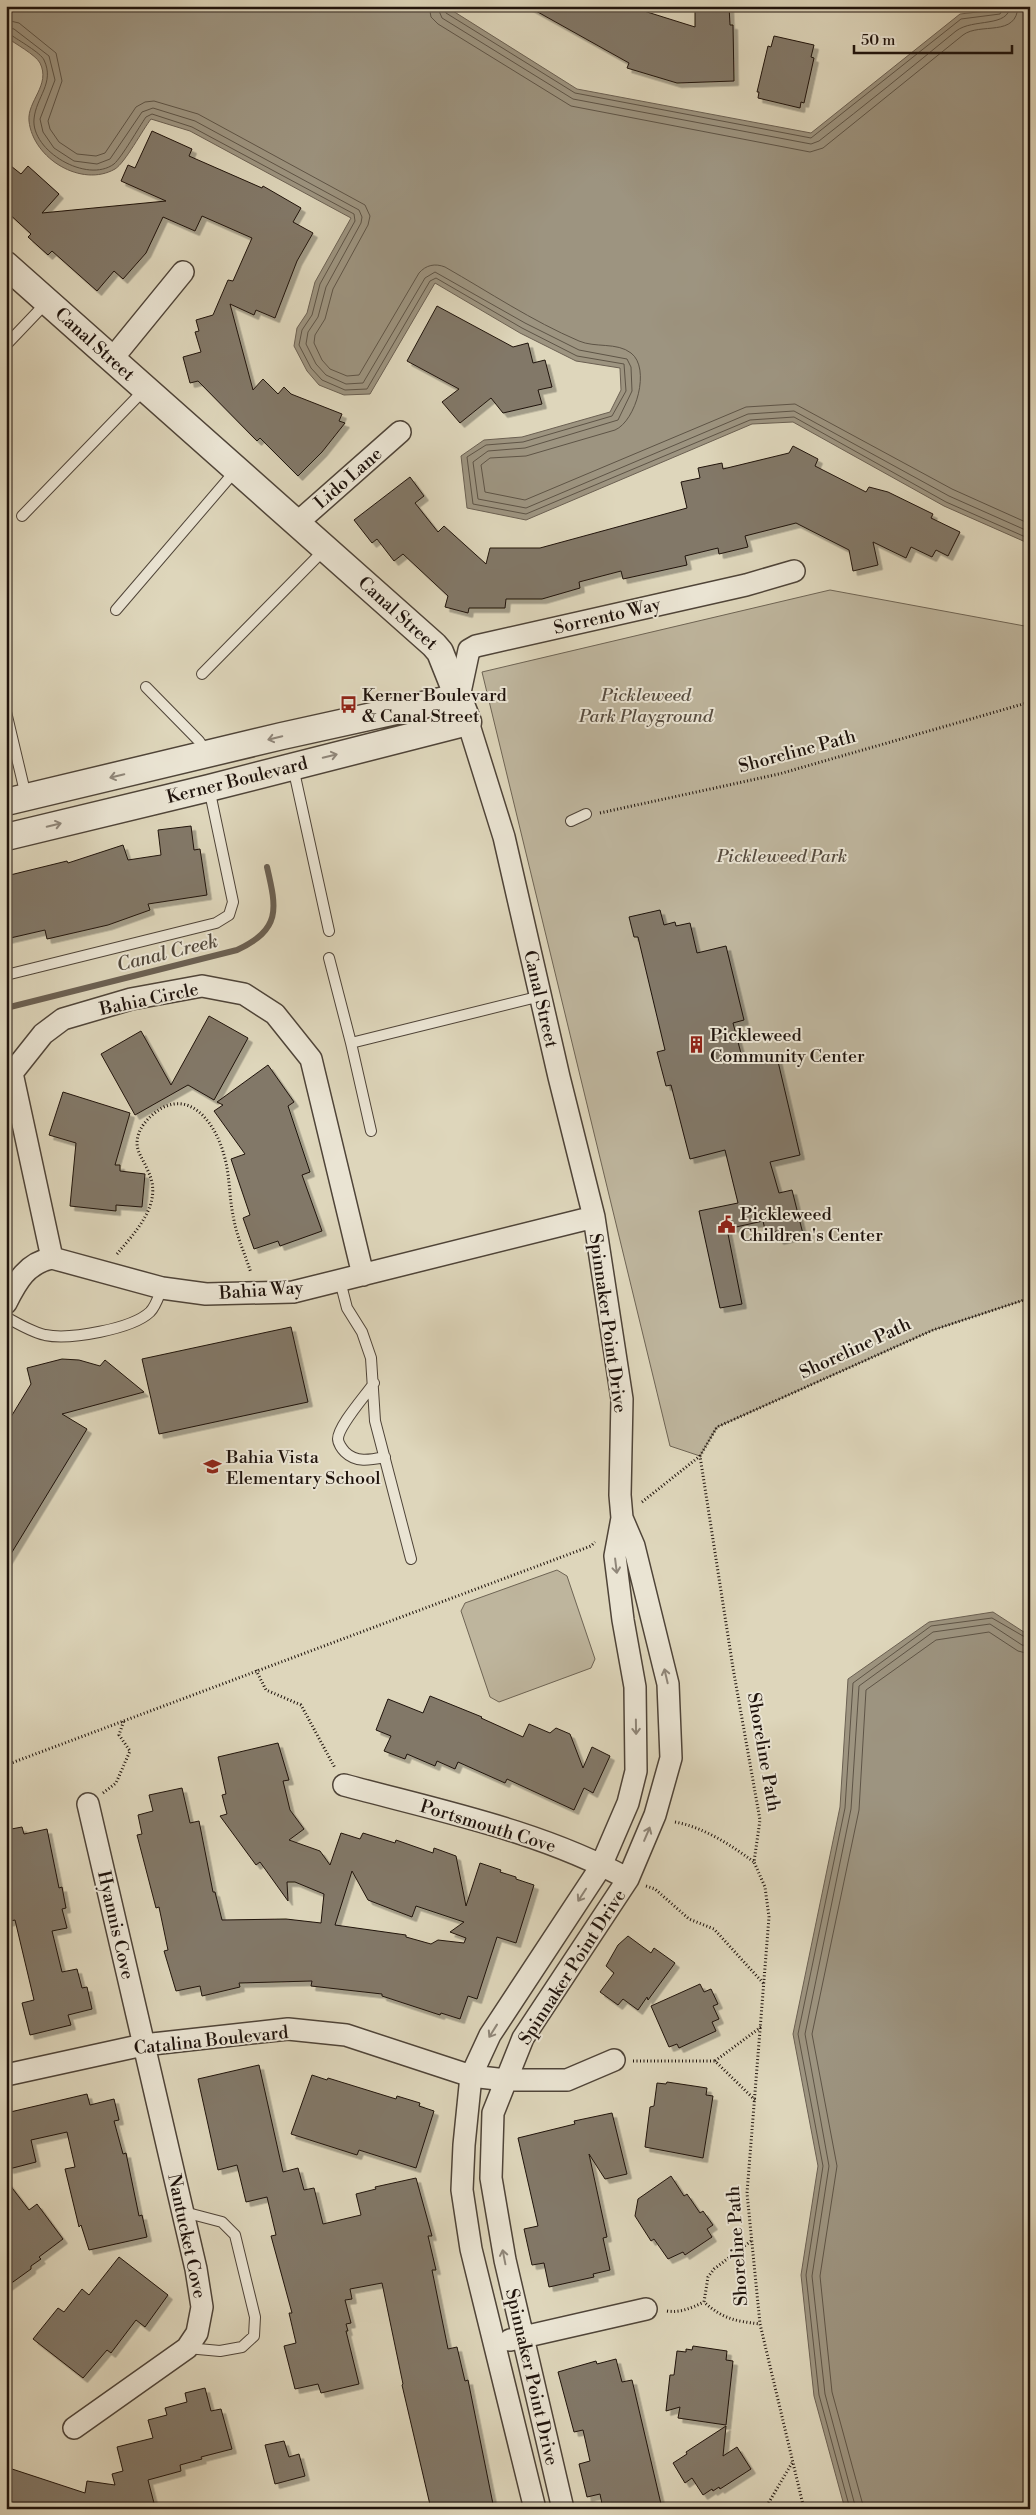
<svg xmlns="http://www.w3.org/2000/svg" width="1036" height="2515" font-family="'Libre Bodoni',serif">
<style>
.green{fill:#beb59d;stroke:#6e6454}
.water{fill:#9d9480;stroke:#6b6052}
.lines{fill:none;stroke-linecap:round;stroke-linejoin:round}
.shore{stroke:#5e5446;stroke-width:1}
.stream{stroke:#6b6052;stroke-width:6}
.building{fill:#827867;stroke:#1f130c;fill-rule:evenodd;filter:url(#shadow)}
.service-casing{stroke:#4f4438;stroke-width:12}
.minor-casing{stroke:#4f4438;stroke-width:24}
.tertiary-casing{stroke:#4f4438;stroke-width:29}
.path{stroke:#1f130c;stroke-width:3;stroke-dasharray:1 2.5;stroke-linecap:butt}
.service{stroke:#eae4d3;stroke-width:10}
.minor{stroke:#eae4d3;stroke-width:21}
.tertiary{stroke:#eae4d3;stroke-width:26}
.oneway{stroke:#8f8679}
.labels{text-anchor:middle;stroke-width:4;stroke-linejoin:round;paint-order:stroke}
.street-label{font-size:18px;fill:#1f130c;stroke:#eae4d3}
.poi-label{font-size:18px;fill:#1f130c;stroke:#eae4d3;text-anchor:start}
.park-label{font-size:18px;font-style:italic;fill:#574c3f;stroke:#eae4d3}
.water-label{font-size:19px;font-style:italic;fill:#51473a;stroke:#eae4d3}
</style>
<defs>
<filter id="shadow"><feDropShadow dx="4.5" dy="4.5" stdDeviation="0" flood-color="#0004"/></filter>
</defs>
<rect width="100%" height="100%" fill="#ded6bb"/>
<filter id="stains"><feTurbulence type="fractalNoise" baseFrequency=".004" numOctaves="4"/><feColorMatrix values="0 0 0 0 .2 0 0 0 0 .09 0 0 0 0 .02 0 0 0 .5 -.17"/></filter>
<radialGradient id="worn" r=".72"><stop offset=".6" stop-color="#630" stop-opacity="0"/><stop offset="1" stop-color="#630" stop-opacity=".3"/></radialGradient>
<path class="green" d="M830,590L1030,627V1298L933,1330L717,1427L700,1456L670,1446L482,672Z
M557,1570L567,1576L595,1659L591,1668L499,1702L490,1697L461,1611L465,1603Z"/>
<path class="water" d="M6,6H445L577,89L811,133L960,14L1030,6V544L944,506L793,422L752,424L526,520L467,508L461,456L484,440L522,437L610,412L621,390L620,368L576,361L520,333L435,283L370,394L344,395L319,385L307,371L294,346L297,328L307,313L315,282L351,218L190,131L151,119C143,129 125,163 115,169C82,188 33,159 29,121C27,101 51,85 40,63C36,55 14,43 6,37Z
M993,1612L1030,1636V2509H845L814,2396L801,2275L818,2166L793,2034L840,1807L848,1679L929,1622Z"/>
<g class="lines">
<path class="shore" d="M429,6L431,17L438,24L571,106L810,152L823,148C870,110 916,73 963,35C980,22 1017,38 1018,6
M437,6L442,18L573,99L811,144L819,141C865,105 911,68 956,31C973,18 1009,28 1010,6
M443,6L446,13L575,93L811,138L961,19L1000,14L1004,6
M6,20L19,23L56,53L62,81L48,121L50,129L59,142L77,154L96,156L105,153L136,107L145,102L154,101L198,114L365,205L370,216L368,225L333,289L325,319L315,335L314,343L322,360L330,369L347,376L359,375L419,273C426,265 435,263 445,267C489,292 532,321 579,341C595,348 617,342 631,353C651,368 636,421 615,430L526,456L490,458L481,465L485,492L525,500L746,407L795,404L952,489L1030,524
M6,27L14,29L49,56L55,80L40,119L43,132L54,148L74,161L97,164L110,159L142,112L153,108L195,121L359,210L362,217L361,223L326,287L318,317L308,332L306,344L316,364L326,375L346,384L363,383L425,278L435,272L525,323L579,350L627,359L631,367L632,391L618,420L525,448L488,451L473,462L478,499L526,508L748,414L794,411L949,496L1030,532
M6,34L11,35C18,40 41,53 44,60C55,83 36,97 34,119C31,151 87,184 114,164C122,157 139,127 146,117L152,114L192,127L354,214L355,221L320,284L312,315L302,330L299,345L311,368L322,380L345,390L367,389L430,281L436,278L522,328L577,356L624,364L626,391L612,416L523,442L486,445L467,457L473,504L526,514L750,420L794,417L946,502L1030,539
M850,2509L819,2395L806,2275L823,2166L798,2034L845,1808L853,1683L931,1626L992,1618L1030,1640
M856,2509L825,2394L812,2276L829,2166L805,2034L851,1809L859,1686L933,1632L990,1624L1022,1645L1030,1646
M864,2509L832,2392L820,2276L837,2166L812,2034L859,1810L866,1690L936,1640L989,1632L1018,1651L1030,1654"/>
<path class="stream" d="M6,1008L237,950C281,929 277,910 267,867"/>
</g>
<path class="building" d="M527,6H628L695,27V6H729L730,25H733L734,81L677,83L627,68L629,63Z
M774,36L814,45L811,57L814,58L804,103L801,102L800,108L758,98L759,92H757L768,46L771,47Z
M152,131L192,149L189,156L262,188L263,186L301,208L293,222L313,233L297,261L275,318L256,310L254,315L230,304L253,390L263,379L278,394L284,387L291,394L342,414L339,421L345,423L322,452L298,476L260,438L257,441L198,381L190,383L183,357L201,352L195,332L199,331L196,320L213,315L228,280L233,281L252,238L202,216L195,231L163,217L146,253L123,279L114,271L97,291L52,251L48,255L28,237L31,234L6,211V162L21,174L28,166L59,194L42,213L166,201L121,181L128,165L135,168Z
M437,306L513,347L528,343L533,363L545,360L552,387L538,390L542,404L503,413L491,398L460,423L442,402L459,389L407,361Z
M793,446L818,459L815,466L866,492L869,487L888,492L933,514L931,518L960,532L948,556L936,550L932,557L911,547L906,558L873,542L878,565L853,571L849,550L796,523L745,536L748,547L719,554L718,548L685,556L687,565L623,579L621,571L579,582L580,588L542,599H506L505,608H469L468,613L445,607L448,596L403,554L394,561L377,539L372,543L354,520L410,477L424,496L415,503L438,532L444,526L486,564L490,548H540L687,508L681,482L700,478L698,468L722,463L723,469L789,453Z
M191,826L194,850L200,849L207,895L148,904L150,910L108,925L47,939L45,930L6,939V876L67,861L68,863L123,845L128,860L161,855L158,830Z
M660,910L664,925L675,922L676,926L690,923L697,953L726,946L744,1020L733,1023L743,1061L776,1053L800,1155L770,1162L779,1193L792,1190L803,1234L779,1240L777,1231L766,1234L763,1221L727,1229L742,1304L720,1308L699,1211L738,1203L725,1150L690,1159L671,1085L666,1086L657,1052L665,1050L638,937H634L629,917Z
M209,1016L248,1038L214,1100L188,1085L135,1115L101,1054L141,1031L171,1085Z
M268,1065L294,1102L288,1106L310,1172L302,1175L322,1231L280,1246L278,1241L254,1249L243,1218L250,1215L231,1159L245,1154L214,1111L223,1105L217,1102Z
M63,1092L130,1113L115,1165H120V1171L145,1174L142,1207L116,1205V1211L70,1206L76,1143L49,1135Z
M291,1327L308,1402L159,1434L142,1359Z
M62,1359L79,1360L100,1366L105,1360L144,1392L62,1414L87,1429L6,1562V1425L31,1384L27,1368Z
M430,1696L482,1717L481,1718L523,1737L529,1724L550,1733L556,1728L570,1734L583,1768L592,1747L610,1756L593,1793L584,1788L574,1810L507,1779L505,1783L458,1762L455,1769L437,1761L435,1766L407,1754L405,1759L384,1751L391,1736L376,1730L388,1699L423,1713Z
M278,1743L289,1780L283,1781L290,1810L304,1829L289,1840L320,1851L330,1865L341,1833L360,1839L363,1833L395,1843L396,1840L433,1853L434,1848L456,1856L466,1906L480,1863L501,1870L500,1872L516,1877V1879L534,1885L516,1943L497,1937L477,1999L468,1996L460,2019L441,2013L440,2015L382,1996V1994L311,1986L312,1981L239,1983L240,1987L202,1996L200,1986L176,1991L164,1951L168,1950L159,1907L156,1908L137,1835L142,1834L138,1815L153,1811L149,1795L182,1788L190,1823L199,1821L213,1892H215L222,1920L286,1919L321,1923L324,1894L295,1882H287L288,1901L260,1862L256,1865L220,1816L227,1814L222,1795L226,1794L218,1757ZM352,1871L368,1900L412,1917L416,1906L464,1922L450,1932L466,1938L464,1943L438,1940L431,1944L406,1937V1935L335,1925Z
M22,1827L24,1834L47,1829L59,1888L62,1887L66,1908L62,1909L67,1928L52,1931L62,1972L77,1969L82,1988L87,1987L92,2009L68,2015L71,2025L30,2035L22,2003L34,2000L15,1920L6,1922V1830Z
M628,1936L651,1953L654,1948L675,1963L648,2000L647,1997L638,2010L623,1999L618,2005L600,1992L614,1973L606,1966L618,1945Z
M700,1984L704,1992L711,1989L718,2004L713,2006L719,2019L712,2022L716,2031L679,2048L677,2044L669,2047L651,2006Z
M259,2065L283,2172L298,2168L304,2190L314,2188L323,2224L361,2215L356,2194L376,2189L375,2187L416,2178L432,2236H428L436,2270H432L448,2349L457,2347L465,2381L468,2380L494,2509H431L402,2385L403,2384L382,2283L350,2289L352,2299L345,2300L351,2323L346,2324L348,2331H346L359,2384L321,2393L318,2384L295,2389L284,2346L296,2343L289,2313H292L271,2236L276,2235L267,2197L246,2202L237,2165L218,2170L198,2079Z
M312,2075L327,2080L328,2078L396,2099L397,2096L420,2103L419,2106L434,2111L416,2168L359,2150L357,2155L291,2134Z
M667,2082L707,2088L706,2095L713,2096L703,2158L645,2147L650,2107L654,2106L657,2083L666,2084Z
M87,2094L90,2105L114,2099L119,2120L114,2121L123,2154L126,2153L139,2216L142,2215L147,2237L89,2250L81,2225L79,2227L65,2169L75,2167L67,2132L31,2140L36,2162L9,2169L6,2156V2113Z
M612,2113L627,2174L605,2179L589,2154L607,2237L603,2238L610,2270L593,2274L594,2277L549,2287L544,2263L532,2265L524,2229L538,2226L518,2138L575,2124L574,2121Z
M671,2176L684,2196L687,2194L700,2213L703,2211L713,2225L707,2229L712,2237L685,2255L683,2252L668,2259L654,2239L651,2241L635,2216L638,2199Z
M6,2180L29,2210L37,2204L63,2239L39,2257L41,2259L31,2266V2269L6,2287Z
M119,2257L168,2295L145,2327L136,2320L111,2353L107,2350L83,2378L33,2339L58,2308L64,2312L82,2289L89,2295Z
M693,2346L727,2351L726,2360L733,2361L726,2425L678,2418L680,2407L666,2411L670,2375H674L677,2351L686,2352V2349L692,2350Z
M616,2359L622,2382L632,2380L661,2504L642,2509H603L600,2494L587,2497L579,2464L590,2461L583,2430L574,2432L558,2372L596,2361L597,2364Z
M205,2388L211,2411L221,2409L232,2449L201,2457L202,2459L180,2465L181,2471L148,2480L154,2503L142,2506V2509H6V2467L85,2493L87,2481L115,2485L112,2474L123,2471L117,2447L153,2438L148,2420L167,2415L165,2408L187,2402L185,2393Z
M726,2426L723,2456L737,2447L751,2469L720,2489L719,2487L713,2491L712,2489L703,2495L692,2478L685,2483L673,2463L687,2454L686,2452Z
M284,2441L289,2457L299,2454L305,2476L275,2484L265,2445Z"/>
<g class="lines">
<defs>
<path id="service" d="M6,345L47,302
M22,516L145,389
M116,610L236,470
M202,674L325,549
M146,687L199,741L206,752
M6,712L26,796
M293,767L329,931
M571,821L586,814
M329,958L351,1043
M6,975L216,923L229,915L233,902L209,788
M371,1131L351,1043L541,996
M340,1281L347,1308L362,1332L371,1358L375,1421L411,1559
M6,1317C18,1324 32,1332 45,1335C70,1340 132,1329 150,1312C156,1306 159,1295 162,1288
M374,1383C366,1395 338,1426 338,1439C338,1443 342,1449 345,1452C356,1463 370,1460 385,1457
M184,2212L222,2222L235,2235L255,2317L254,2336L242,2347L220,2351L187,2348"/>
<path id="minor" d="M112,359L183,272
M297,523L400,432
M459,697L469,650L476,646L746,585L794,571
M468,722L504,837L559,1077L594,1217L622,1399L620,1495L622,1518L615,1556L623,1620L635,1687L636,1771L628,1803L600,1868L490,2035L471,2076L464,2145L462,2190L471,2249L535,2509
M52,1258L12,1073L43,1034L63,1019L131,999L202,986L244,994L275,1014L311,1059L363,1275
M6,1303C17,1281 27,1263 52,1258L162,1288L206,1294L293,1292L594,1217
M344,1785C440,1811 541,1831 628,1879
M6,2075L143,2045L288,2029L346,2035L471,2076L506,2080H567L614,2060
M510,2340L646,2309
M74,2428L187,2348L197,2333L202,2307L196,2269L88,1804
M563,2509L505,2260L491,2178L493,2113L523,2038L628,1879L655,1815L671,1758L668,1684L634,1546L622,1518"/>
<path id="tertiary" d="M6,265L434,645L440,652L468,722L209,788L6,837
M6,802L282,736L459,697"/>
</defs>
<use href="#service" class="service-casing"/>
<use href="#minor" class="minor-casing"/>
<use href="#tertiary" class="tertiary-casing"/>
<path class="path" d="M600,813L779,774L1030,702
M117,1254C136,1231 164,1203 148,1171C143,1158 134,1150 138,1136C141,1124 152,1114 162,1108C194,1091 217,1128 224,1155C230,1175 229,1196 233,1215C236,1235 245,1254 251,1273
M642,1502L700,1456
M256,1670L266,1690L301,1705L335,1768
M6,1765L591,1546L595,1542
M103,1793L116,1783L130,1751L119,1735L124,1720
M675,1822C703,1827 731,1845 754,1862
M646,1886L655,1889L689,1919L714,1929L764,1984
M633,2061H715
M755,2100L715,2061L761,2027
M751,2241L714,2269L708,2277L704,2302C723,2319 735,2321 760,2324
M667,2311C681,2313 691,2308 704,2302
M765,2509L792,2463
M804,2509L760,2324L747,2193L769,1917L765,1887L754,1862L760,1820L733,1668L700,1456L717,1427L933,1330L1030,1298"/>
<use href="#service" class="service"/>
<use href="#minor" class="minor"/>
<use href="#tertiary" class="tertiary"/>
</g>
<defs><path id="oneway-shaft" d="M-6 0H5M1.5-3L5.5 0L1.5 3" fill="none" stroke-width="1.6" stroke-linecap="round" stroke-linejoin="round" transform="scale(1.25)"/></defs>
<g class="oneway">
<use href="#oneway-shaft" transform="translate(275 738) rotate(166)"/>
<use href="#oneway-shaft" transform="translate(330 756) rotate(-14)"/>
<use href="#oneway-shaft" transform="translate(117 776) rotate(167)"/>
<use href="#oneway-shaft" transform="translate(54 825) rotate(-13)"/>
<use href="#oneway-shaft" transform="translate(616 1566) rotate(83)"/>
<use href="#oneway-shaft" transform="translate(666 1676) rotate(-103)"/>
<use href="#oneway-shaft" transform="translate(636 1727) rotate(89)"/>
<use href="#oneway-shaft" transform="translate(647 1834) rotate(-67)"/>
<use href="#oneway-shaft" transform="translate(582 1895) rotate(123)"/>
<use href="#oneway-shaft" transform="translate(493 2031) rotate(122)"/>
<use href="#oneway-shaft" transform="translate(504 2257) rotate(-101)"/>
</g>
<defs>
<symbol id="bus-bare" viewBox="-9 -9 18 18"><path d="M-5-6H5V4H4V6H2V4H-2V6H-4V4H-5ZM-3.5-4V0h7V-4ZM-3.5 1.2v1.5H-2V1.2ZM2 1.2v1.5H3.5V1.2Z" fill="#8f2418" stroke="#eae4d3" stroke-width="2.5" paint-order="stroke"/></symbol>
<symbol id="building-bare" viewBox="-9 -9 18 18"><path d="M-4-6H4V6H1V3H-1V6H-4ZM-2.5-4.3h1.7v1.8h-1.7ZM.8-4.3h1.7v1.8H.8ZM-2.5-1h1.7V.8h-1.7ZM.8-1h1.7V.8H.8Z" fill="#8f2418" stroke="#eae4d3" stroke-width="2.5" paint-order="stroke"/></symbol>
<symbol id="civic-bare" viewBox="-9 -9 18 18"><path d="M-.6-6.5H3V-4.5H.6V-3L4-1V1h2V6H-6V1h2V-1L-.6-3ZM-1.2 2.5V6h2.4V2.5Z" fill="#8f2418" stroke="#eae4d3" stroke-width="2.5" paint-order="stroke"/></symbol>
<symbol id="school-bare" viewBox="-9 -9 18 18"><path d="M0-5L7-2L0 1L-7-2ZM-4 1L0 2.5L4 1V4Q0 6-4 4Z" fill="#8f2418" stroke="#eae4d3" stroke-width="2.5" paint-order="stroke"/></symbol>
</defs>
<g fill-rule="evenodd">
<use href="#bus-bare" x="336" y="692" width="25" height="25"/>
<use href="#building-bare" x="684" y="1032" width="25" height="25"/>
<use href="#civic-bare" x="714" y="1212" width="25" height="25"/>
<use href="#school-bare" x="200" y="1454" width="25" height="25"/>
</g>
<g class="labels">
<g class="street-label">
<text transform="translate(95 344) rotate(42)" y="6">Canal Street</text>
<text transform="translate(348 478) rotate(-41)" y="6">Lido Lane</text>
<text transform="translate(398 613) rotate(42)" y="6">Canal Street</text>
<text transform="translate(607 616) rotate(-13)" y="6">Sorrento Way</text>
<text transform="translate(797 751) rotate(-15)" y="6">Shoreline Path</text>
<text transform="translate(237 780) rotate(-14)" y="6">Kerner Boulevard</text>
<text transform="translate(149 999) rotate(-12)" y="6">Bahia Circle</text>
<text transform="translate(541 999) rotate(77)" y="6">Canal Street</text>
<text transform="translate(261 1290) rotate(-4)" y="6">Bahia Way</text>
<text transform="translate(608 1323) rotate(82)" y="6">Spinnaker Point Drive</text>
<text transform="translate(855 1348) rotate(-25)" y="6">Shoreline Path</text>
<text transform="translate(764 1752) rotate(80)" y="6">Shoreline Path</text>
<text transform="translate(488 1826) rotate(17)" y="6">Portsmouth Cove</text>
<text transform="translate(116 1925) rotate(77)" y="6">Hyannis Cove</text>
<text transform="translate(572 1967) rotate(-57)" y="6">Spinnaker Point Drive</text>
<text transform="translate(211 2040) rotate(-6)" y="6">Catalina Boulevard</text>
<text transform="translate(187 2236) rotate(78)" y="6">Nantucket Cove</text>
<text transform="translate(737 2246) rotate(-94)" y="6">Shoreline Path</text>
<text transform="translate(532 2377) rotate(77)" y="6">Spinnaker Point Drive</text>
</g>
<g class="poi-label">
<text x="362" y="701">Kerner Boulevard<tspan x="362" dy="21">&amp; Canal Street</tspan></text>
<text x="710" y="1041">Pickleweed<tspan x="710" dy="21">Community Center</tspan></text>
<text x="740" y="1220">Pickleweed<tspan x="740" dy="21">Children's Center</tspan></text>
<text x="226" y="1463">Bahia Vista<tspan x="226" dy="21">Elementary School</tspan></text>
</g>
<g class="park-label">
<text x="646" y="701">Pickleweed<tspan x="646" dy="21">Park Playground</tspan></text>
<text x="782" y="862">Pickleweed Park</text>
</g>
<g class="water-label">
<text transform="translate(167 952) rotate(-14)" y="7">Canal Creek</text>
</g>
</g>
<rect width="1036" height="2515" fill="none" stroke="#ded6bb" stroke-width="25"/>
<rect x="8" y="8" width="1021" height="2500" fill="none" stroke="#1f130c" stroke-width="2.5"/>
<rect x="12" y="12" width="1011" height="2490" fill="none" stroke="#1f130c"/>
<path d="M854 45v8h158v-8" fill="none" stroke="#1f130c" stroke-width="2.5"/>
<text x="861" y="45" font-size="15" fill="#1f130c" stroke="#eae4d3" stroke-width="4" paint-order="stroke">50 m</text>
<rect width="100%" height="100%" filter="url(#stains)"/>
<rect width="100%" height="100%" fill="url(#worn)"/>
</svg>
